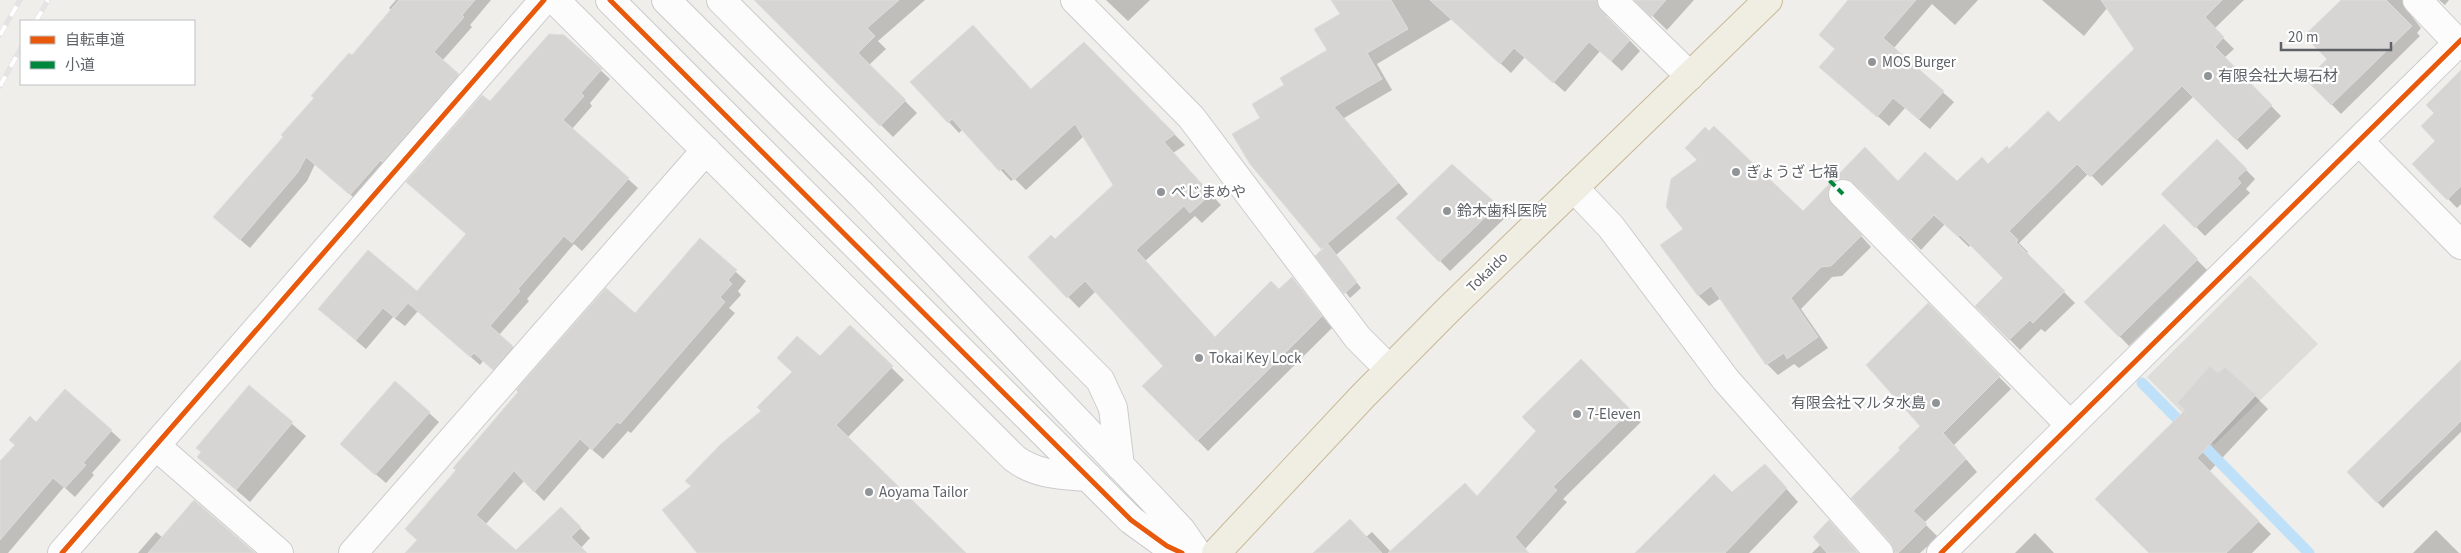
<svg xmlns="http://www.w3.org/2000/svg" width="2461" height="553" font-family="'Source Sans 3','Noto Sans JP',sans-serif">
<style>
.industrial{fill:#dfddda}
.shadow{fill:#0003}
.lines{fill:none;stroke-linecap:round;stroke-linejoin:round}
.stream{stroke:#bfe0f9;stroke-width:11}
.building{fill:#d6d5d3;stroke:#deddd9}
.street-casing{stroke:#cbcccc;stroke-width:30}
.secondary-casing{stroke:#cacacb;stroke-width:30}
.highway-casing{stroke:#c8b996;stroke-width:30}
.street{stroke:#fdfcfc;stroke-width:28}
.secondary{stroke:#fdfcfc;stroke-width:28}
.highway{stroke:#f0ede3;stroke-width:28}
.rail-casing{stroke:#e4e4e4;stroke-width:5.5}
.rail{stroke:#fff;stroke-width:4;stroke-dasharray:11;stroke-linecap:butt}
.quiet{stroke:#00873e;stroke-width:4;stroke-dasharray:8 4;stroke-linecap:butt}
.cycleway-casing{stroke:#fff;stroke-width:8}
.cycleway{stroke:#e8590c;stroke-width:5}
.poi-dot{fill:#919496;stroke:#fff;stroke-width:2}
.labels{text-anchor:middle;stroke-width:4.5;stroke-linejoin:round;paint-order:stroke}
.poi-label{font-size:15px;fill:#5f6368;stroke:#fff;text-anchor:start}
.street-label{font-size:15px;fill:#5f6368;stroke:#fff}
</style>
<rect width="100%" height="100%" fill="#efeeea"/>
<path class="industrial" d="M2250,275L2318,344L2214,445L2147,377Z"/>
<path class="shadow" d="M396,0H491L470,25L472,27L442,61L466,84L360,203L315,164L307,181L250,248L224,226L352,57L392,11L389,8Z
M768,0H925L878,41L886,49L869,65L917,113L893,137L762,6Z
M1106,0H1150L1128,21Z
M1351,0H1611L1607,7V17L1640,51L1622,71L1600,51L1565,92L1525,57L1511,73L1452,19L1377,64L1392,90L1344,118L1408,194L1336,255L1361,288L1350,298L1317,256L1324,249L1251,163L1262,118L1286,85L1328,50L1341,15Z
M1636,0H1694L1667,30Z
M1850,0H1978L1955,25L1932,4L1893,49L1954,102L1930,129L1905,108L1889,126L1821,67L1836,50L1820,35Z
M2042,0H2244L2214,29L2234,49L2224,58L2281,116L2247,150L2194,96L2102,186L2089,173L2019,243L2028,252L2026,254L2075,303L2045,332L2041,329L2020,350L1977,306L2004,278L1971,244L1969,247L1945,224L1921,250L1866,193L1859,189H1851L1838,201V210L1871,247L1842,276L1832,277L1801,309L1828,348L1799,368L1794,364L1778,375L1767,364L1721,298L1709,306L1699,296L1662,246L1803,213L1865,149L1898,182L1957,183L2009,151L2059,124L2136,49L2108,7L2084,36Z
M2342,0H2414L2411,5L2410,14L2421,28L2417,33L2420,36L2341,114L2308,80L2329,59Z
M2439,0H2449L2445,5Z
M564,36L610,79L590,103L592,106L572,129L638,188L582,251L574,244L527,299L529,301L499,335L522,356L503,378L483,361L480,365L418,311L405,326L393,317L366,349L329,318L417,293L467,235L490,103Z
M1084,44L1185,145L1173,153L1221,205L1202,223L1195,216L1145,261L1216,338L1292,279L1332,328L1208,451L1144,386L1164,366L1096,291L1079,308L1029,257L1055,241L1115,185L1084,136L1026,190L1014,178L1011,181L963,129L959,133L912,82L1032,91Z
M2461,82V204L2457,208L2414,164L2437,141Z
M2217,140L2255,179L2246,189L2250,193L2205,236L2163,194Z
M1452,166L1507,216L1450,271L1398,218Z
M2163,226L2207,270L2129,346L2086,302Z
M700,240L746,281L738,291L741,295L729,308L735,313L631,433L628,431L603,459L590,448L544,501L524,481L485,525L516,552L561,508L590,538L581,548L582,553H426Z
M1928,305L2011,389L1954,445L1977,472L1924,523L1938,537L1920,553H1895L1902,450L1922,426Z
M850,327L904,380L847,438L964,553H699L693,487L763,411Z
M1581,361L1641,422L1563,499L1567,502L1525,549L1528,553H1463L1478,498L1538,431Z
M2461,361V432L2383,508L2348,473Z
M2218,375L2255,396L2268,409L2209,472L2271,534L2252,553H2151L2186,410Z
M249,387L306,436L250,502L212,469Z
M429,413L439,422L386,483L352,454Z
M36,423L111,431L121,440L92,473L94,475L75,497L64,487L8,553H0V463Z
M1777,478L1798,502L1749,553H1637L1732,494Z
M2436,530L2459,553H2413Z
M156,532L163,538L252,553H138Z
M1372,532L1392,553H1315L1366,537Z
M2035,533L2054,553H2015Z
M1842,535L1858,553H1812L1821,544Z"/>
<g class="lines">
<path class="stream" d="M2142,383L2309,553"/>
</g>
<path class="building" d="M399,0H475L462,15L464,17L434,52L459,74L382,162L381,160L350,195L306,157L298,172L240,240L213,217L283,137L281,135L314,98L311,96L349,53L352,55Z
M754,0H899L867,28L875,36L858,53L906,100L880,126Z
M1331,0H1391L1408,29L1367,53L1382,79L1334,107L1398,183L1321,249L1250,164L1232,134L1260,118L1252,104L1284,85L1280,78L1327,50L1314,29L1340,14Z
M1430,0H1597L1601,11L1630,40L1611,61L1589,42L1553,83L1514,48L1500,64Z
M1634,0H1666L1651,17Z
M1848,0H1916L1883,38L1944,91L1919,119L1893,98L1877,117L1819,67L1835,49L1819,35Z
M2101,0H2222L2205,17L2224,37L2215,47L2272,105L2236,140L2182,86L2090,177L2077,164L2009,231L2018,240L2016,242L2065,291L2033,323L2030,320L2009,340L1975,306L2003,278L1960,235L1958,237L1934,215L1910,240L1854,183L1847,179H1839L1832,183L1828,190V198L1862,235L1831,266L1821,267L1791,298L1818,337L1787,359L1784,353L1766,365L1711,286L1698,296L1660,245L1683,229L1666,207L1671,179L1697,160L1685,148L1705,127L1709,131L1714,126L1803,211L1865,147L1898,181L1925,152L1957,181L1982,157L1988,164L2007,146L2009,149L2048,111L2059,122L2134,49Z
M2341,0H2386L2412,26L2331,105L2306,80L2327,59L2304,36Z
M973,25L1031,89L1084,42L1175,134L1164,142L1211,194L1190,213L1184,206L1136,250L1215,337L1271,281L1279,289L1292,277L1322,316L1197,441L1142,386L1163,366L1085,281L1067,298L1028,257L1051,235L1055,239L1113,185L1075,124L1014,180L1003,168L999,171L952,119L948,123L910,82Z
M549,34L564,35L602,69L581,93L584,96L563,120L629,178L572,243L564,236L518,289L520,291L490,326L513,346L493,370L474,353L470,357L408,303L395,318L383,308L356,340L318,309L368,250L417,291L466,234L406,182L482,95L490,101Z
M2461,70V186L2447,200L2412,164L2435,141L2421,126L2434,113L2426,105Z
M2217,139L2247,169L2237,178L2241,183L2195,228L2161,194Z
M1452,164L1498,205L1439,262L1396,218Z
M2164,224L2198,259L2119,337L2084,302Z
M700,238L737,270L728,280L732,284L720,297L725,302L620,424L617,422L592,450L580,439L534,492L514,471L476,515L516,550L561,507L581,527L571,537L587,553H405L417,540L405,529L456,470L453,468L518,392L516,390L606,288L635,313Z
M1328,244L1357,282L1344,294L1315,256Z
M1928,303L2000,376L1943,433L1966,459L1913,511L1927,524L1898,553H1894L1891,543L1851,498L1900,450L1898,448L1920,426L1866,365Z
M850,325L893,366L836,425L966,553H697L662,510L691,486L685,481L721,444L761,411L757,407L792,372L777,358L797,336L820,356Z
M1581,359L1631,410L1553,487L1557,490L1515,537L1529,553H1388L1465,483L1477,496L1536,431L1522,417Z
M2461,360V421L2377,503L2347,472Z
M2210,366L2218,373L2225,367L2256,395L2197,458L2259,521L2226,553H2149L2095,499L2185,410L2177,403Z
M395,381L430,412L375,475L340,444Z
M249,385L293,422L236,490L197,457L201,452L196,448Z
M65,389L112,430L83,463L86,465L65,488L53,478L0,540V461L15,445L9,440L30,416L36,422Z
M1765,464L1787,488L1725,553H1635L1714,474L1732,492Z
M194,500L255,553H148Z
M1350,519L1382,553H1313Z
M1829,520L1858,553H1827L1813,537Z"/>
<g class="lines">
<defs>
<path id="street" d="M555,0L1014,458C1036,475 1061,475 1088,477
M721,0L1100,380L1113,408L1120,466
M1075,0L1191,117L1358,338L1389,369
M1612,0L1690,76
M2417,0L2458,43
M2359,141L2461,245
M1574,188L1611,227L1726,380L1879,553
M1843,194L2070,425
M156,446L279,553
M62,553L544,0
M353,553L706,150
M1941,553L2461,40"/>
<path id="secondary" d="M610,0L1131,520L1167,546L1182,553
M666,0L862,195L1152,499L1181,530L1197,553"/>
<path id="highway" d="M1216,553L1363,396L1448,310L1768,0"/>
</defs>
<use href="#street" class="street-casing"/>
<use href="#secondary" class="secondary-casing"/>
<use href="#highway" class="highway-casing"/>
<use href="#street" class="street"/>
<use href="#secondary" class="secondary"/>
<use href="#highway" class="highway"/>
<defs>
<path id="rail" d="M36,21L48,0
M0,35L20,0
M0,86L21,48"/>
</defs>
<use href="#rail" class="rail-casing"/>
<use href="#rail" class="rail"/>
<path class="quiet" d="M1821,172L1843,194"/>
<defs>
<path id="cycleway" d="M610,0L1131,520L1167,546L1182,553
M62,553L544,0
M1941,553L2461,40"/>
</defs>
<use href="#cycleway" class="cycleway-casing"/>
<use href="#cycleway" class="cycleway"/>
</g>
<g class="poi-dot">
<circle cx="1872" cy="62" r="5"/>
<circle cx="2208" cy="76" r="5"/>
<circle cx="1736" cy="172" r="5"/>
<circle cx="1161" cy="192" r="5"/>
<circle cx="1447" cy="211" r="5"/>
<circle cx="1199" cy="358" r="5"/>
<circle cx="1936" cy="403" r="5"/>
<circle cx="1577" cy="414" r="5"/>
<circle cx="869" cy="492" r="5"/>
</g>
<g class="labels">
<g class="poi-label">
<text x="1882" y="67">MOS Burger</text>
<text x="2218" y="81">有限会社大場石材</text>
<text x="1746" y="177">ぎょうざ 七福</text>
<text x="1171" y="197">べじまめや</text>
<text x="1457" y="216">鈴木歯科医院</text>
<text x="1209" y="363">Tokai Key Lock</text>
<text x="1926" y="408" text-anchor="end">有限会社マルタ水島</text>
<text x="1587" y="419">7-Eleven</text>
<text x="879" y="497">Aoyama Tailor</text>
</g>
<g class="street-label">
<text transform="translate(1487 272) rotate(-44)" y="5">Tokaido</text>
</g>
</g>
<rect x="20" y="20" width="175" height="65" fill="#ffffff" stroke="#bfc1c3"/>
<rect x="30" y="36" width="25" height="8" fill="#e8590c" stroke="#bfc1c3"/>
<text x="65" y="45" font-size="15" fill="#5f6368">自転車道</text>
<rect x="30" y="61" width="25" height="8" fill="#00873e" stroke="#bfc1c3"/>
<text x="65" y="70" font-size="15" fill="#5f6368">小道</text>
<path d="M2281 42v8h110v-8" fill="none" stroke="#5f6368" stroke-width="2.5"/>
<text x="2288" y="42" font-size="15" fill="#5f6368" stroke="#ffffff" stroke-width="4" paint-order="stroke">20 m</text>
</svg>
